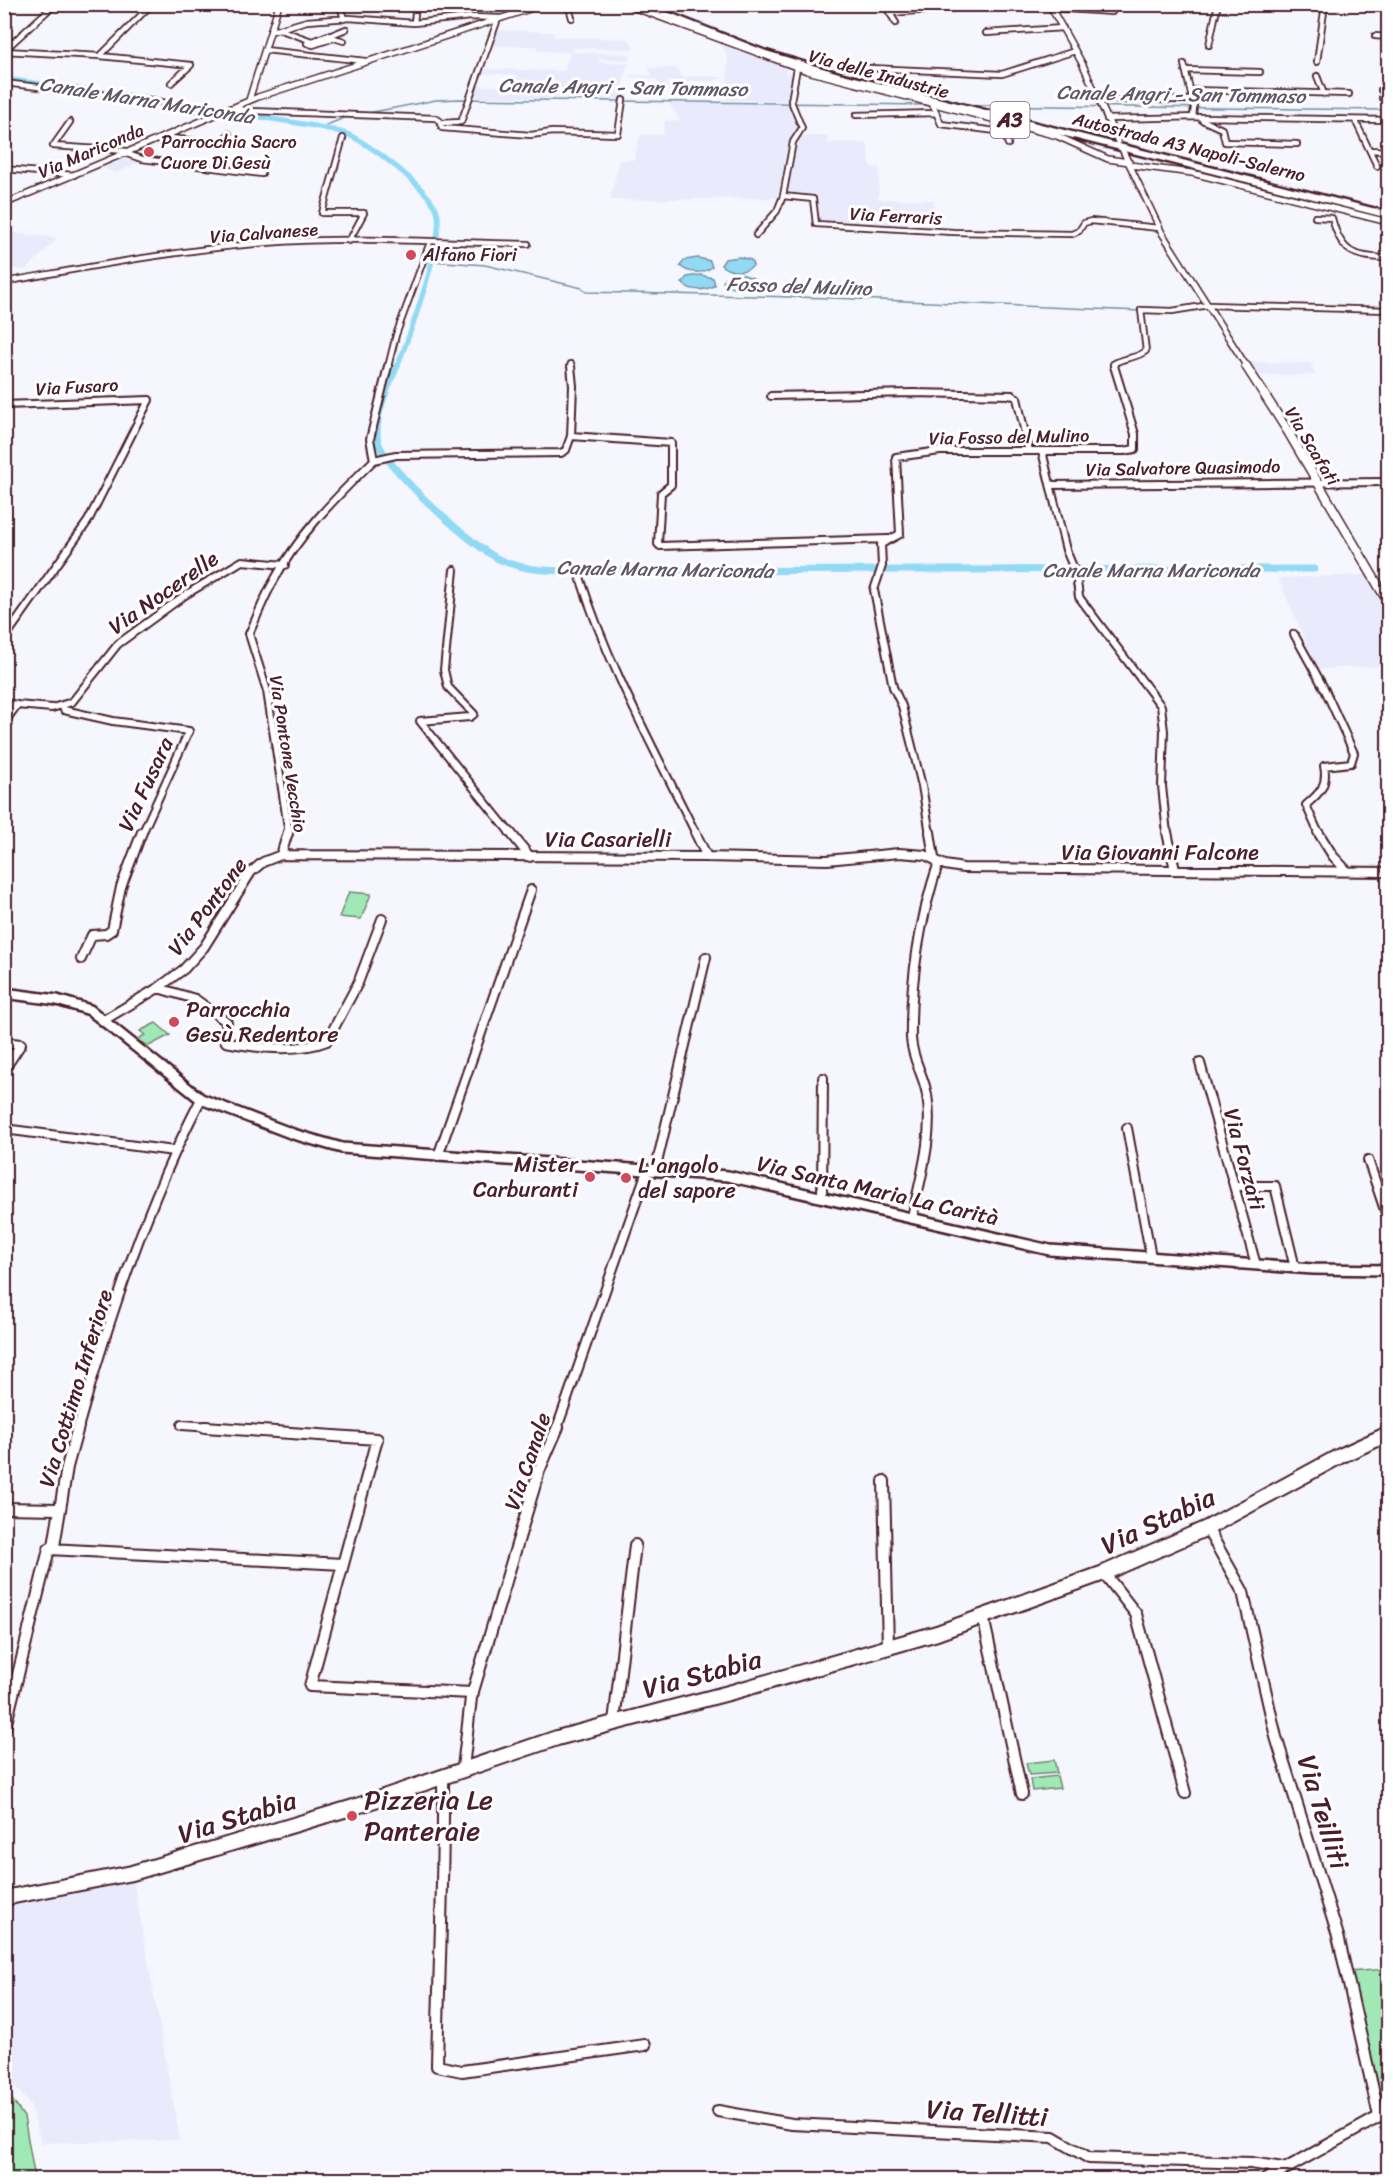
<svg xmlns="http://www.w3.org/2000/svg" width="1393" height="2184" font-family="Sriracha,sans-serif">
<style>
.built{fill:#e9ebfd}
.green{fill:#a0e8b6;stroke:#758470;stroke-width:1.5}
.water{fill:#92daf4;stroke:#758fa4;stroke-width:1.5}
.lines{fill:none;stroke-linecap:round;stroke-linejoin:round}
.stream{stroke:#758fa4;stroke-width:1.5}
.canal-far1{stroke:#92daf4;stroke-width:5}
.canal{stroke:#92daf4;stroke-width:7}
.minor-far3-casing{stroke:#4a1f2b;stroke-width:8}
.minor-far2-casing{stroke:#4a1f2b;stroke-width:10}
.minor-far1-casing{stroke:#4a1f2b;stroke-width:12}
.minor-casing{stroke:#4a1f2b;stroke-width:14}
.tertiary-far2-casing{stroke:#4a1f2b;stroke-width:8}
.tertiary-far1-casing{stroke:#4a1f2b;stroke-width:11}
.tertiary-casing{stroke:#4a1f2b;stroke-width:14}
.secondary-casing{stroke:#4a1f2b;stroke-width:18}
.motorway-casing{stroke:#4a1f2b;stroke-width:5}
.minor-far3{stroke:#fff;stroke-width:4.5}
.minor-far2{stroke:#fff;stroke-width:6}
.minor-far1{stroke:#fff;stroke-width:8}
.minor{stroke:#fff;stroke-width:10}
.tertiary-far2{stroke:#fff;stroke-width:5}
.tertiary-far1{stroke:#fff;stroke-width:8}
.tertiary{stroke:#fff;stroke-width:9}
.secondary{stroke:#fff;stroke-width:14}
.motorway{fill:#fff;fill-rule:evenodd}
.rail{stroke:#4a1f2b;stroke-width:1.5}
.poi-dot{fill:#d1495b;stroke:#fff;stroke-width:2}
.labels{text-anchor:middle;stroke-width:6;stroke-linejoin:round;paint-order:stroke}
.far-street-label{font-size:18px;fill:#4a1f2b;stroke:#fff}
.far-poi-label{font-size:18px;fill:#4a1f2b;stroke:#fff;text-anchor:start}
.far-water-label{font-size:20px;font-style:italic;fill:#605767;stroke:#fff}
.shield{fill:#fff;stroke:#80626b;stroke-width:1.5}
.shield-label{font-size:21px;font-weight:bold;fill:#4a1f2b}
.street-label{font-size:22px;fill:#4a1f2b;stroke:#fff}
.poi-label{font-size:22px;fill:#4a1f2b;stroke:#fff;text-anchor:start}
.near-street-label{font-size:27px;fill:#4a1f2b;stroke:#fff}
.near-poi-label{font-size:27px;fill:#4a1f2b;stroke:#fff;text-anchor:start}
</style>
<rect width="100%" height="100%" fill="#f5f6fe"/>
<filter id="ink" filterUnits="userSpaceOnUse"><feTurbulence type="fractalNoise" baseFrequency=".0167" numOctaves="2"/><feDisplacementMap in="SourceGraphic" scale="12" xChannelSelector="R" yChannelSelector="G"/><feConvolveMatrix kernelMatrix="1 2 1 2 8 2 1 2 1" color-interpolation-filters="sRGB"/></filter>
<g filter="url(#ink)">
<path class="built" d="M470,5H537L501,16L469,14Z
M496,30L553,32L554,36L556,37L629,39L635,49L572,48L571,52L630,54L629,60L600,59L598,62L628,63L620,94L621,99L470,97L475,86L513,87L518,75L480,73L481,69L564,71L570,52L537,51L538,46H491Z
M722,45L787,67L785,73H794L790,101L726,100L728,59Z
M648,68H677L681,77H725L712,81H667L668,88H661L656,79L629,77L630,75L653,76Z
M668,102L790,104L799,128L788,146L778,198L610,200L619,160H634L640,135L663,134L665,121H681Z
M801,136H827L828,143H867L871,167L880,168L878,199L934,200L935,215L907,214L908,229L816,222L815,198L787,195L797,141Z
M125,156L140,162L116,173L100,167Z
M5,232L58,238L26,270L5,268Z
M1247,362L1311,363L1315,375H1256Z
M1368,575L1388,617V666L1318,669L1278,578Z
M133,1878L180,2140L41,2143L31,2107L5,2072L4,1905Z"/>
<path class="green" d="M349,892L371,894L361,919L339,917Z
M156,1023L170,1035L149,1046L136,1040L145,1035L140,1031Z
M1054,1760L1057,1773L1029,1775L1026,1763Z
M1057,1776L1060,1788L1032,1791L1030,1779Z
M1388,1969V2105L1384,2107L1348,1972Z
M4,2088L24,2117L35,2179H5Z"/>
<path class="water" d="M739,257L751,260L753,266C744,273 730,273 721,265L725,259Z
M698,258L710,261L712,267C703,274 689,274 680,266L685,260Z
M741,274L753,278L756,284C746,290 732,291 723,282L727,277Z
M700,275L713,278L715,285C705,291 691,292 682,283L687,277Z"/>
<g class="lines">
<path class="stream" d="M973,105L1388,110
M363,114L436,100L459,99L926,105
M319,128L349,116
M432,261L485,265L582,288L586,292L832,298L1141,311"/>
<path class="canal-far1" d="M4,79C90,90 175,101 260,117C287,122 317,125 344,133C366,140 430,190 437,211C446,236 408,340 397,367"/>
<path class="canal" d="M397,366C388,386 373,418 378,441C383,467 477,551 503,561C527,571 554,571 580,571L1314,569"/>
<defs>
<path id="minor-far3" d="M307,4L319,6
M331,4L341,9L344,19
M568,4L572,18
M884,4L896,23
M1051,8L1112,12
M890,13L1011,4
M414,23L416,4
M281,30L312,41
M272,31L307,21L349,18L414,23L470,17L501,18
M986,33L1063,28
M328,35L334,38L313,45L307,43Z
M329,36L346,29
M1375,36L1388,37
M334,38L344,41
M1209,45L1218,4
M4,47H8L55,4
M265,50L366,61
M4,51L100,56L191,65L171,83
M100,56L152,4
M1317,62L1325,4
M1184,64L1194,107L1193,117
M847,67L1002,74L1075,51
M797,68L791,101L802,128L793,142L783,196L813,199L816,224L953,232L1072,234L1079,231L1084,223L1091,221L1159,228
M1185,70L1260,72
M1317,76L1324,94
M4,83L150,100L219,113
M1190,90L1349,94
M1381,90H1388
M1382,98L1388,99
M1099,100H1192
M932,103L941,124L1004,132L1008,144
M231,108L252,111L435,118L439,120L442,128L531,135L552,132L618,134L623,100
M856,115L936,113
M1107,119L1201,117L1388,120
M1202,120L1222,129L1225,142L1297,144
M1355,120L1377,166
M70,122L53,146L128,151
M440,123L461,122L498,19
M163,137L219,144L229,134
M343,138L322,213H364L349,241
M1370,150L1388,151
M124,153L142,159L262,174
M4,169L74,175
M1315,217L1332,218C1341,253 1353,257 1388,258
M756,235L777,211L783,196
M4,282C90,267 177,250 265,243C352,236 440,242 528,244
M571,364V367
M388,367L396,335L430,242
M1114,367L1113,364C1123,357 1136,359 1146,351L1141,310L1172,311L1209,305L1388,310"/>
<path id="minor-far2" d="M571,366L573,386L571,436L671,443V485L661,493L658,544L660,546L888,539
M771,396L913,393L1012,395L1017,398L1029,451
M4,405L149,400L88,521L4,639
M1042,451L1066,550L1076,574L1079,597L1161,706L1164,731L1162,786L1167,834
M374,460L396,455L561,453L566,450L571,436
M1050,485L1388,482
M454,570L444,670L448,687L474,714L470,717L420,721L511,834
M580,577C608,666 655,750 696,834
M1294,634L1325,690L1354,753L1351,763L1324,766C1328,785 1320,793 1306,805L1319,834
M4,702L17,705L4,723
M17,705L52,708L72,702L118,644L185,595L242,561L285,565
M63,707L64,710L113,721L189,731L142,834
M289,834L267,691L249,634C257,617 263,600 272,584C297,536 336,497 374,460L370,439L388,366
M930,834L922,786L902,706L893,687L874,590L882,566L881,544L900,534L896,457L940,451H1124L1135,449V434L1114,366"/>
<path id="minor-far1" d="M510,832L530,857
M695,832L707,857
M930,832L934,858
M1167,832L1175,870
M1318,832L1333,856L1347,871
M281,855L288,832
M81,959L92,935L106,934L112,930L121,887L142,832
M158,988L195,999L227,1022L224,1038L226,1042C257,1048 297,1053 327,1041L358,983L382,919
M104,1020L158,988L184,969L204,947L251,872L263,862L281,855L707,857L827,860L899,853L925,855L945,865L963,868L1388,872
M4,1042L21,1044L4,1070
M1200,1063L1256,1265
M1127,1128L1151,1257
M4,1129L174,1151
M438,1156L531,890
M1368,1160L1388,1219
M655,1171L706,957
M1234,1186H1275L1295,1268
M822,1197L823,1078
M912,1218C920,1180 934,1135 927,1095C924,1075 912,1060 911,1038C910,981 920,917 939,862
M182,1425L226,1428
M78,1428C110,1315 147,1203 201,1099
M557,1428L647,1171"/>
<path id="minor" d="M205,1427L377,1439L310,1686L473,1693
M884,1481L888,1648
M4,1508L58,1509
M1207,1528L1243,1592L1276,1737L1338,1936L1379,2116
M49,1549L343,1564
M1104,1573L1136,1614L1185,1793
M983,1617L1022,1794
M614,1722L635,1545
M4,1731L49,1549L54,1546L67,1467L78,1427
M463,1768L471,1698L539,1471L558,1427
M443,1777C444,1873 439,1970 437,2066L462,2071L645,2045
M718,2111L792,2124L1053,2137L1089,2158L1251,2163L1283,2168
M1265,2180L1388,2112"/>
<path id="tertiary-far2" d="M624,4L807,71L1057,136L1108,159L1129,162
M1049,4L1083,65L1118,142
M249,100L279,4
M1122,149L1162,233L1247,367
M1130,165L1192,173L1388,222
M4,204L258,97L545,4"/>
<path id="tertiary-far1" d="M1246,366L1287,430L1388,602"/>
<path id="tertiary" d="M4,993L57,1000L90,1010L201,1099L293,1134L342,1148L728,1176L1050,1250L1313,1269L1388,1270"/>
<path id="secondary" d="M4,1898L132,1873L354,1807L557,1738L736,1691L937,1633L1104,1573L1207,1528L1340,1456L1388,1434"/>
<path id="motorway" d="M634,4H647L766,51L839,73L1388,212V218L833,77L760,55Z"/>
</defs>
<use href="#minor-far3" class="minor-far3-casing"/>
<use href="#minor-far2" class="minor-far2-casing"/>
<use href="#minor-far1" class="minor-far1-casing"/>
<use href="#minor" class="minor-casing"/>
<use href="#tertiary-far2" class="tertiary-far2-casing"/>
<use href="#tertiary-far1" class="tertiary-far1-casing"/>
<use href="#tertiary" class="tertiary-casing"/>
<use href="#secondary" class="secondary-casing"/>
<use href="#motorway" class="motorway-casing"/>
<use href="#minor-far3" class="minor-far3"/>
<use href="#minor-far2" class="minor-far2"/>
<use href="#minor-far1" class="minor-far1"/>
<use href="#minor" class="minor"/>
<use href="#tertiary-far2" class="tertiary-far2"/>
<use href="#tertiary-far1" class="tertiary-far1"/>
<use href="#tertiary" class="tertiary"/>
<use href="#secondary" class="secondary"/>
<use href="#motorway" class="motorway"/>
<path class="rail" d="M1353,4L1388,8"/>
</g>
</g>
<g class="poi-dot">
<circle cx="149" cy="152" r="6"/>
<circle cx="411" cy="255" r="6"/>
<circle cx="174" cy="1022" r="6"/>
<circle cx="590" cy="1177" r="6"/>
<circle cx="626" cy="1178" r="6"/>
<circle cx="352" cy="1816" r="6"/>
</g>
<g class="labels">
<g class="far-street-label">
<text transform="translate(879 74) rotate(15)" y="6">Via delle Industrie</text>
<text transform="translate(1189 147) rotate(14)" y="6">Autostrada A3 Napoli-Salerno</text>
<text transform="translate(91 151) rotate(-23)" y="6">Via Mariconda</text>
<text transform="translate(896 216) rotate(3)" y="6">Via Ferraris</text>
<text transform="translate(264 233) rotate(-4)" y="6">Via Calvanese</text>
<text transform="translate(77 387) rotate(-3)" y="6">Via Fusaro</text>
<text transform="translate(1009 437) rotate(-1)" y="6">Via Fosso del Mulino</text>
<text transform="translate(1312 446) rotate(59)" y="6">Via Scafati</text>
<text transform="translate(1183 468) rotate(-1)" y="6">Via Salvatore Quasimodo</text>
<text transform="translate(288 754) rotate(81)" y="6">Via Pontone Vecchio</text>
</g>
<g class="far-poi-label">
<text x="161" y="148">Parrocchia Sacro<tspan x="161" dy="21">Cuore Di Gesù</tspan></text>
<text x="423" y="261">Alfano Fiori</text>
</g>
<g class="far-water-label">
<text transform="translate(623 87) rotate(1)" y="7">Canale Angri - San Tommaso</text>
<text transform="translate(1181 94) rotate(1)" y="7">Canale Angri - San Tommaso</text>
<text transform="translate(147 100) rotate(9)" y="7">Canale Marna Mariconda</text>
<text transform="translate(799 286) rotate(2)" y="7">Fosso del Mulino</text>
<text transform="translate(665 569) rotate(1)" y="7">Canale Marna Mariconda</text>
<text x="1151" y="577">Canale Marna Mariconda</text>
</g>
<rect class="shield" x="990.5" y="102" width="39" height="36" rx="4.5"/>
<g class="shield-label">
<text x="1010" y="127">A3</text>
</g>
<g class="street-label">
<text transform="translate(163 592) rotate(-35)" y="8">Via Nocerelle</text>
<text transform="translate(145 784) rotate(-65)" y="8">Via Fusara</text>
<text x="608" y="847">Via Casarielli</text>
<text x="1160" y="860">Via Giovanni Falcone</text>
<text transform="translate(207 906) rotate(-53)" y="8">Via Pontone</text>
<text transform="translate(1245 1159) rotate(75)" y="8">Via Forzati</text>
<text transform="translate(878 1190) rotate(13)" y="8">Via Santa Maria La Carità</text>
<text transform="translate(75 1388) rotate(-73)" y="8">Via Cottimo Inferiore</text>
<text transform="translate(527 1461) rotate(-71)" y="8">Via Canale</text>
</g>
<g class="poi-label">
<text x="186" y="1017">Parrocchia<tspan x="186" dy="25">Gesù Redentore</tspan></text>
<text x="578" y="1172" text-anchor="end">Mister<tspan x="578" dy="25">Carburanti</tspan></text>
<text x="638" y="1173">L'angolo<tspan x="638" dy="25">del sapore</tspan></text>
</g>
<g class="near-street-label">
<text transform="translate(1158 1521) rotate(-25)" y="9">Via Stabia</text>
<text transform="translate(702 1674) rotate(-15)" y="9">Via Stabia</text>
<text transform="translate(1323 1812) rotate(73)" y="9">Via Teilliti</text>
<text transform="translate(237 1817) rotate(-17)" y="9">Via Stabia</text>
<text transform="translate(987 2113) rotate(4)" y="9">Via Tellitti</text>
</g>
<g class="near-poi-label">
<text x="364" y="1809">Pizzeria Le<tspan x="364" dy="31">Panteraie</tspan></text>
</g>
</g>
<rect width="1393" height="2184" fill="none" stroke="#fff" stroke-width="24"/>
<rect x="12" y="12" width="1369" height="2160" fill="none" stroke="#4a1f2b" stroke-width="2" filter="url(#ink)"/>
</svg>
